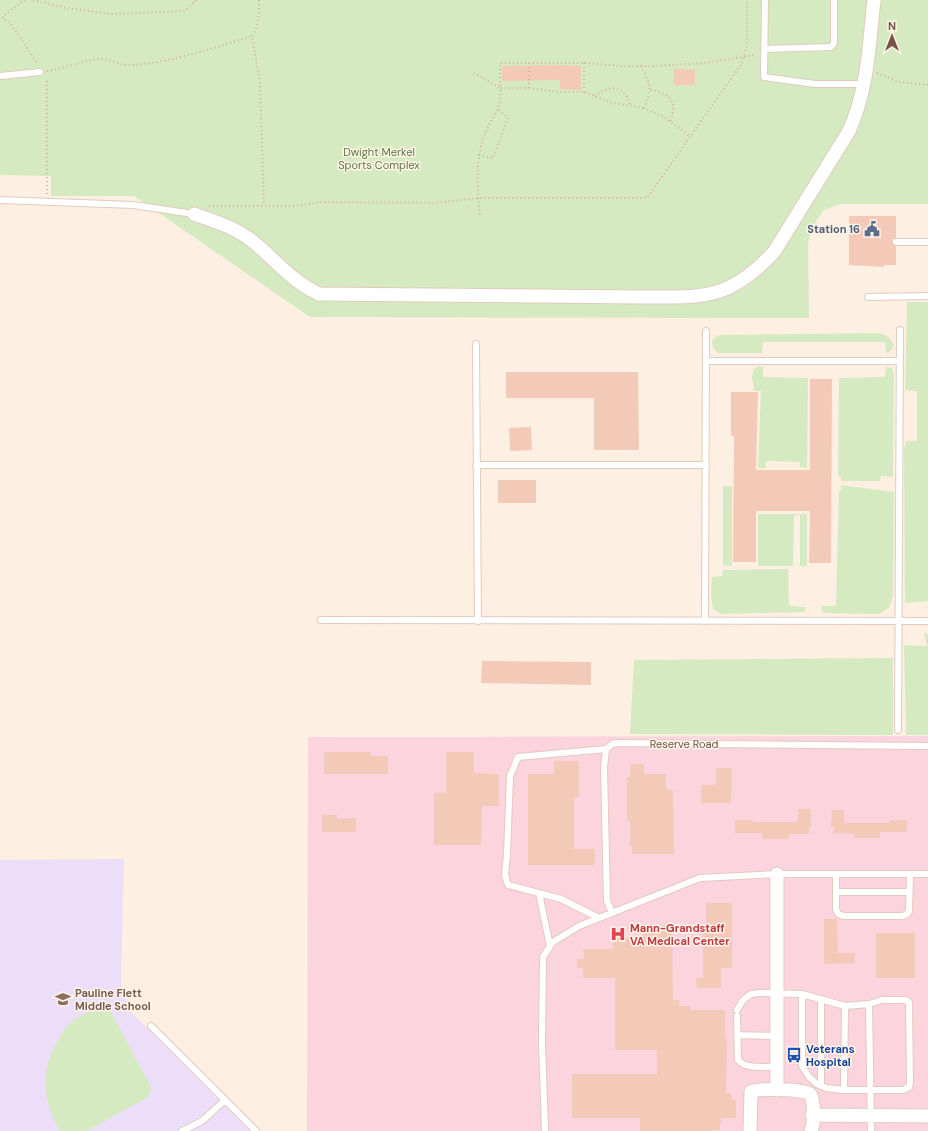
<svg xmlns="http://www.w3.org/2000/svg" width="928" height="1131" font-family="'DM Sans',sans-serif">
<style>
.education{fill:#ecdef9}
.medical{fill:#fbd4dd}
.green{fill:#d5eac0}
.building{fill:#f3cab8}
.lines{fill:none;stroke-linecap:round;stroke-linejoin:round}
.service-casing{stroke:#e1cbbd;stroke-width:8}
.minor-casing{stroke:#e1cbbd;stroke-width:15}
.path{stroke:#d8ad9b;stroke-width:2;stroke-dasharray:1 3;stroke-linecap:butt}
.service{stroke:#fff;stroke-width:6}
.minor{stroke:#fff;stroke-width:13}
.labels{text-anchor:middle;stroke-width:3;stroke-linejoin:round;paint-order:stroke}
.park-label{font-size:11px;fill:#567b3f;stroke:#fff4e8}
.service-label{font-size:11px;font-weight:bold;fill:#4e5e75;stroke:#fff4e8;text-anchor:end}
.street-label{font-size:11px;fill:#755347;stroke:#fff4e8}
.health-label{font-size:11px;font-weight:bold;fill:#be3a42;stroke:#fff4e8;text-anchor:start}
.education-label{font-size:11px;font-weight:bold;fill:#785e54;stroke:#fff4e8;text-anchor:start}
.transit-label{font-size:11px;font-weight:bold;fill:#164399;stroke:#fff4e8;text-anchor:start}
</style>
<rect width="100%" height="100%" fill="#fdefe1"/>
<path class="education" d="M124,859L121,984L133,1014L250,1131H0V860Z"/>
<path class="medical" d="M928,736V1131H307L308,737Z"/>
<path class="green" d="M0,0H928V204H840L824,210L812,227L808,244L809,318L310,317L134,196H51V176L0,175Z
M907,302H928V601L905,603L904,449L906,441H917V391L905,390Z
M877,333C886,334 890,337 894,345L891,351L886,353L885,342H763L762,353H718L713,348L712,341L715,337L720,335Z
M759,366L763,367V377L808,378L807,468L800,467V462L766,461V468H758L761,391H754L752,376L754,369Z
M886,367L892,368L894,375L893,477L881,476L880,481H841V477L838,476L839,378L885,377Z
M841,485L894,492L893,596L889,608L879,614L823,613L821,608L823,606H836L839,491H841Z
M723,486H732V566L723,565Z
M758,514H807V566H800V515H794L793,566H758Z
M788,569L789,606L806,607L804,612L721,614L713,609L711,595L712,577L722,576L723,570Z
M924,632L928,634V735H906L904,645L927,646Z
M893,658V735L630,734L634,660Z
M106,1003L151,1087L148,1097L87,1131H60C43,1100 39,1073 57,1042C62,1034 67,1025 74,1020C84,1013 96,1008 106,1003Z"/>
<path class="building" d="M552,65L581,66V90L560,89V80L502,81V66Z
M674,69L695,70V85H674Z
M849,216H896V238L892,239V242L896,246V265H884V267L849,265Z
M506,372H638L639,450H594V398H506Z
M810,379H832L831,563H809L810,511H756V562H733L734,436H731V392H758L756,470H810Z
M531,427L532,450L510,451L509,428Z
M498,480H536V503H498Z
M482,661L591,662V685L481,683Z
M324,752H371V756H388V774H324Z
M446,752H474V773L499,774V806H482L481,845H434V793H446Z
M554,761H579V797L574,798V849H595V865H528V774H554Z
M630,764H644V774H666V790H673L674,854H632V846H630V821H627V777H630Z
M716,768H732L731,803H701V785H716Z
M798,809H811V827H809V834H789V839H762V833H735V820H753V822H798Z
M832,810H844V823H890V820H907V832H880V838H854V834L834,833V827H831Z
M322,815H337V819L356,818V832H322Z
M706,903H732V968H721V988H697L696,978H703V929H706Z
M824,919H837L838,953H855V963L824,964Z
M672,925L673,1000H679V1006H690V1010H725V1039H727L726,1093H730V1095H732V1100H736V1118H721L720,1130H712V1131H640V1118H572V1074H657V1050H615V978H583V968H577V959H584L583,949H613V938H643V926Z
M876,933H915V978H876Z"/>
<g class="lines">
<defs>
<path id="service" d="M765,0L764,77L815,84H865
M764,49L831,47L834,43V0
M0,76L40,72
M0,200L133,205L194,214
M896,242H928
M868,297L928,296
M476,344L478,621
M706,361H900
M476,465H706
M321,620L928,621
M705,621L706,331
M898,730L900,330
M836,874V909L838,914L844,916H903L907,914L909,911L910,874
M836,892H909
M539,893L550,946
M612,913L607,901L604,768L606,749L614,743L928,746
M599,918L561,899L508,885L505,875L507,854L510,776L518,757L606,749
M802,994V1066L809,1077L817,1084L826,1088L844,1090
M821,999V1086
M882,1000H905L909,1002L910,1083L909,1087L903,1090H844L845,1006L869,1004Z
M869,1004L871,1131
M737,1010L743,1000L751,994L760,993L802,994L845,1006
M737,1016L738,1060C746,1070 765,1066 777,1067
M151,1026L256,1131
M737,1035L777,1036
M182,1131L202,1121L225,1100
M545,1131L542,1043L543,957L553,942L579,926L700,878L777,874H928"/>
<path id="minor" d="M194,214C214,221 234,227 251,240C274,258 292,282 319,294L644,297C705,297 729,300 774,252L849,131C868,89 869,45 874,0
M777,1090V874
M812,1115L928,1116
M750,1131L751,1092C758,1088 805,1089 810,1094C815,1101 814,1124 811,1131"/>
</defs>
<use href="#service" class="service-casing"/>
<use href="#minor" class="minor-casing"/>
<path class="path" d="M25,0L3,16V19L11,24L38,64
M33,0L66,8L112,14L185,11L196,0
M259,0C259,13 259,25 252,36L260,83L264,206
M529,63V88H500V63H589L620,66H654L705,63L755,55
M584,63V92
M641,66C650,84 653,89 644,108L664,117L691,137
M47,71C64,68 80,62 97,59C110,57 120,67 133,65C172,62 215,48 252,36
M474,73L500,88C504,109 486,124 482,143C475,169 478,192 480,217
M877,73L899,82L928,85
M529,88L559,92H584L613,103L644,108
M651,90C671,93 678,102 670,122
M595,96C609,85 625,84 630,105
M479,155L493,158L508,118L498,109
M47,194V78
M209,206H294L323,202L434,203L478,198H647L742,63L747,44V0"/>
<use href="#service" class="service"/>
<use href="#minor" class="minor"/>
</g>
<defs>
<symbol id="civic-bare" viewBox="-9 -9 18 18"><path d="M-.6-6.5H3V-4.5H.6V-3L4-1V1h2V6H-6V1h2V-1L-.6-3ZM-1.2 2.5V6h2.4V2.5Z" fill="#5c6f8a" stroke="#fff4e8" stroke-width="2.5" paint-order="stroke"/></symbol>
<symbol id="hospital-bare" viewBox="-9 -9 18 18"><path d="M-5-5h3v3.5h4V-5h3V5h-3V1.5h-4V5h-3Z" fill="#e0444e" stroke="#fff4e8" stroke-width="2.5" paint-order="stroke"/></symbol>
<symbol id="school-bare" viewBox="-9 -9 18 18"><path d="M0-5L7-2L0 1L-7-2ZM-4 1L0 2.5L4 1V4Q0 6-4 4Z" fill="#8d6e63" stroke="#fff4e8" stroke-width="2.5" paint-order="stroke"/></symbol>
<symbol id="bus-bare" viewBox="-9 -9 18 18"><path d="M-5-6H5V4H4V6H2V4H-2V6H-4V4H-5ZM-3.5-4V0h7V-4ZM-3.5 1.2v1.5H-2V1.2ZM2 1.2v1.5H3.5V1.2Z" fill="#1a4fb4" stroke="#fff4e8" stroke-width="2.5" paint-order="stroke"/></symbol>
</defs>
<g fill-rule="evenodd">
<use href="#civic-bare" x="861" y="218" width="22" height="22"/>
<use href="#hospital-bare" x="607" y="923" width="22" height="22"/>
<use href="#school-bare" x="52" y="988" width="22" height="22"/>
<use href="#bus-bare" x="783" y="1044" width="22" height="22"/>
</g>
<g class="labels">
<g class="park-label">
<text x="379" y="156">Dwight Merkel<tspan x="379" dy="13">Sports Complex</tspan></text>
</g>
<g class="service-label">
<text x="860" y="233">Station 16</text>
</g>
<g class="street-label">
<text x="684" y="748">Reserve Road</text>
</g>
<g class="health-label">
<text x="630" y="932">Mann-Grandstaff<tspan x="630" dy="13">VA Medical Center</tspan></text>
</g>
<g class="education-label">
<text x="75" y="997">Pauline Flett<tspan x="75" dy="13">Middle School</tspan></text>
</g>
<g class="transit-label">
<text x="806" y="1053">Veterans<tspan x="806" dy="13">Hospital</tspan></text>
</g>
</g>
<g transform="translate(892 36)" stroke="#fff4e8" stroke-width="3" paint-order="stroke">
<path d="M0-3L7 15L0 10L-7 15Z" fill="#755347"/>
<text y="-6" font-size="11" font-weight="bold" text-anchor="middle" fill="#755347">N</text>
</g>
</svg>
